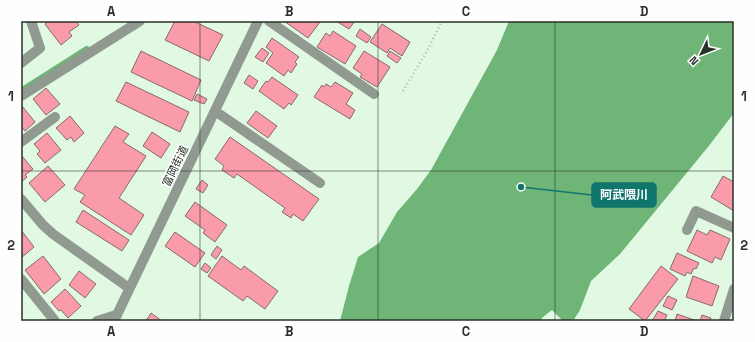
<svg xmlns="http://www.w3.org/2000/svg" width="755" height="342" font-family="'Space Grotesk','Noto Sans JP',sans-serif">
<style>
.water{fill:#70b578}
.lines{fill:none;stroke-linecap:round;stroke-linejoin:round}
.stream{stroke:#70b578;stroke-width:4.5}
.building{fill:#f99ba8;stroke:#87696c}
.path{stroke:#a8bba9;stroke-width:2.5;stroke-dasharray:1 3;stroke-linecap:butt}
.minor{stroke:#919a91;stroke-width:10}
.grid{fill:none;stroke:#283229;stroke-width:1;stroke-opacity:0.55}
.labels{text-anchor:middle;stroke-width:3.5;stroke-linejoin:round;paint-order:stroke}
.street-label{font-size:11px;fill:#283229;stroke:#fefefe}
.leader{fill:none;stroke:#0f766e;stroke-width:1.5}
.callout-dot{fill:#0f766e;stroke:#fefefe;stroke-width:1.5}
.callout{fill:#0f766e;stroke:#0f766e;stroke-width:1.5}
.callout-label{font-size:12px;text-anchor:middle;font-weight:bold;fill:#fff}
.neatline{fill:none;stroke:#283229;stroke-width:1.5}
.grid-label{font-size:13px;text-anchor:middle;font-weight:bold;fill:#283229}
</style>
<rect width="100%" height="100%" fill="#e1f9e2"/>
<path class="water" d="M509,21H734V113L708,147L620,254L591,281L580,310L573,321L562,320L552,310L543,317L540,321H340L349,286L358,257L379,243L397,212L417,189L431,170L497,50Z"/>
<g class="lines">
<path class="stream" d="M21,90L87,48"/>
</g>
<path class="building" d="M49,21H76L79,25L69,32L72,36L61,45L45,24Z
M175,21H193L223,35L209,61L165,40Z
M284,21H318L320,22L308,38Z
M336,21H355L349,29Z
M382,24L410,42L402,56L390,48L387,53L370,42Z
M360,29L371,37L367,43L356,36Z
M333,31L356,46L345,64L317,47L326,33L330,36Z
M272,38L299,57L295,62L297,64L291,73L288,70L284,76L266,63L273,53L266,47Z
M262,48L269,53L263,62L255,57Z
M141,51L201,80L192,101L131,72Z
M364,51L390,67L377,87L360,77L362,74L353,68Z
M390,51L401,58L397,63L387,56Z
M249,75L258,81L253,89L244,83Z
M272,77L298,95L291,105L289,103L284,109L259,91L266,81L268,82Z
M126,82L189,112L180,132L116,101Z
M335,82L353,93L346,104L355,110L350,119L314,97L322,85L324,87L326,84L331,87Z
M46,88L60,104L46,115L33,99Z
M197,94L207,99L204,104L194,100Z
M22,106L35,122L25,131L21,126V107Z
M256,111L277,126L268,138L247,123Z
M70,116L84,133L74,142L71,137L67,140L56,128Z
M115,126L129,134L123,142L146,156L119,198L144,215L131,235L80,202L85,195L74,189Z
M152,132L170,144L161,158L143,146Z
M47,133L61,150L45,163L37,154L40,151L34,144Z
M230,137L319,199L303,221L293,214L291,218L282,212L285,208L237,174L234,178L222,170L224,166L215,159Z
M21,155L33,169L25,175L27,177L21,182Z
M48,166L65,185L45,202L29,183Z
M723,176L734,182V211L711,197Z
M202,180L208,185L203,193L196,189Z
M195,202L227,225L215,242L203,233L205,230L185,216Z
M83,210L129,240L122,251L76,222Z
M21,230L34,247L21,258Z
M697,230L707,235L710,230L730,239L721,260L715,257L712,263L687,251Z
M175,232L205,253L195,267L165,246Z
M217,246L222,250L216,259L211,255Z
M677,253L699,263L696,269L694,268L691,274L687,272L685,276L670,269Z
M43,256L61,279L44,294L25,270Z
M222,256L241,270L244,266L278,291L265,309L247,296L243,301L208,276Z
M205,263L211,268L207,273L201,269Z
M661,266L678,279L645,321L629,309Z
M79,271L96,284L85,298L69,285Z
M693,276L719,286L712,306L686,297Z
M65,289L81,306L68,318L61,310L59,311L51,302Z
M668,296L677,300L672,310L663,306Z
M658,311L667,315L665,319L668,321H652Z
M151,313L162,321H146Z
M677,314L697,321H675Z
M702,315L711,318L710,321H700Z"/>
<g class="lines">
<path class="path" d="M403,91L427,51L442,21"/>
<path class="minor" d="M269,21L374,94
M21,63L40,48L31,21
M21,96L140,21
M215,111L320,183
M21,142L55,117
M21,199L43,225L53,234L129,288
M687,230L696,211L734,228
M21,279L55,321
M97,321L116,315
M114,321L258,21
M724,321L734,289"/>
</g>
<path class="grid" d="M200,21V321M378,21V321M555,21V321M21,171H734"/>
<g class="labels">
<g class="street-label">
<text transform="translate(175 166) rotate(-64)" y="4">富岡街道</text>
</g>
</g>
<path class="leader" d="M521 187L592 195"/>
<circle class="callout-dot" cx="521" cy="187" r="4"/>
<rect class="callout" x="592" y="183" width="64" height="24" rx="4"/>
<g class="callout-label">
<text x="624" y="199">阿武隈川</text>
</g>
<rect width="755" height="342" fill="none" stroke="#fefefe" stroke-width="44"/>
<g transform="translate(701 54) rotate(227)" stroke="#fefefe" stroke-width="3" paint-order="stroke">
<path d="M0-3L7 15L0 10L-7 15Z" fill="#283229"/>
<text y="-6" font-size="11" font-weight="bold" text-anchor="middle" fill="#283229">N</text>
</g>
<rect x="22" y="22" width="711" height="298" class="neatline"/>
<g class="grid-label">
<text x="111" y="16">A</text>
<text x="289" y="16">B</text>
<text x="466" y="16">C</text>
<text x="644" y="16">D</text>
<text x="11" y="101">1</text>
<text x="744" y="101">1</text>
<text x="11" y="250">2</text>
<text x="744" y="250">2</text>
<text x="111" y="336">A</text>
<text x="289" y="336">B</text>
<text x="466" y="336">C</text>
<text x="644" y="336">D</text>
</g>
</svg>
